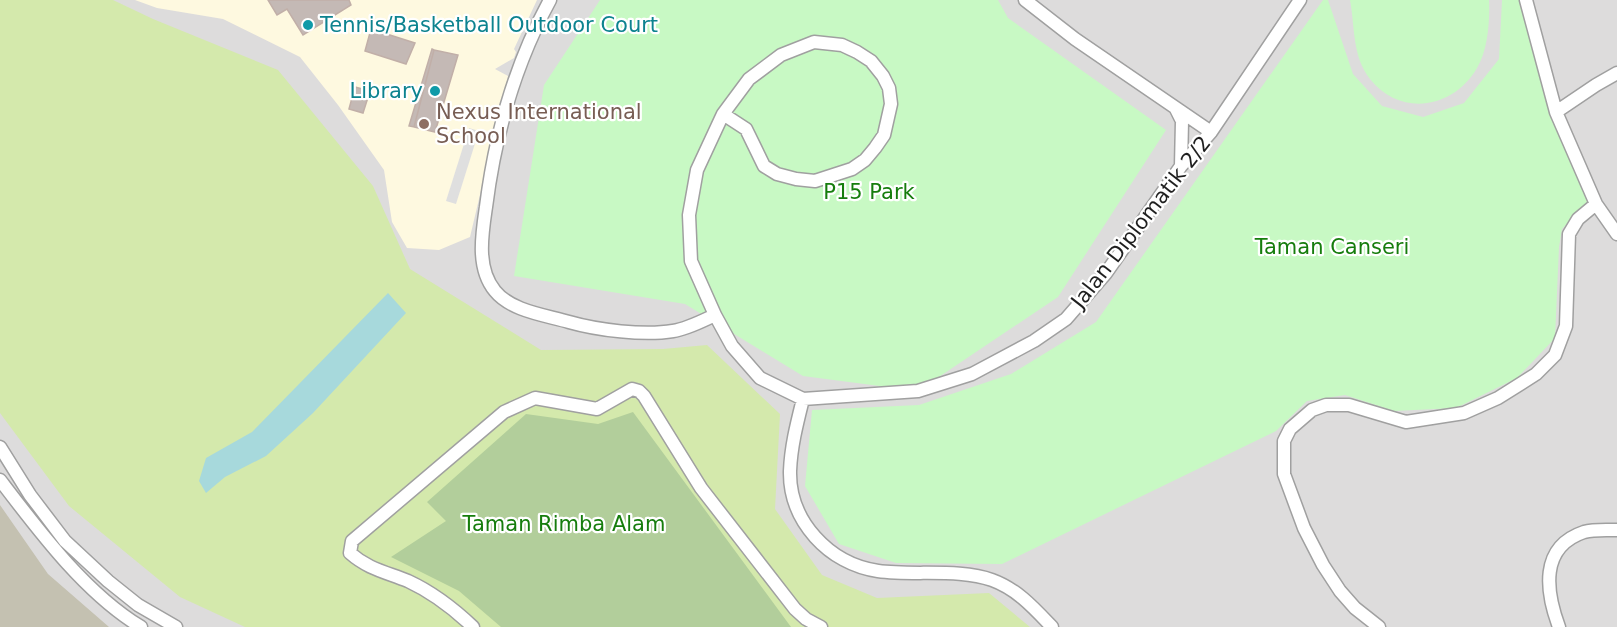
<svg xmlns="http://www.w3.org/2000/svg" width="1617" height="627" font-family="'DejaVu Sans',sans-serif">
<style>
.residential{fill:#dddcdc}
.education{fill:#fef9e0}
.construction{fill:#c4c1b1}
.grass{fill:#d4e9ac}
.forest{fill:#b2ce9b}
.park{fill:#c8f9c4}
.parking{fill:#dfdfdf}
.water{fill:#a7d9dc}
.building{fill:#c4b9b5;stroke:#c1afa8;stroke-width:1.5}
.lines{fill:none;stroke-linecap:round;stroke-linejoin:round}
.minor-casing{stroke:#a0a0a0;stroke-width:15}
.minor{stroke:#fff;stroke-width:12}
.culture-dot{fill:#0f9aa8;stroke:#fff;stroke-width:2}
.education-dot{fill:#8d6e63;stroke:#fff;stroke-width:2}
.labels{text-anchor:middle;stroke-width:4.5;stroke-linejoin:round;paint-order:stroke}
.culture-label{font-size:21px;fill:#0d838f;stroke:#fff;text-anchor:start}
.education-label{font-size:21px;fill:#785e54;stroke:#fff;text-anchor:start}
.park-label{font-size:21px;fill:#167d0d;stroke:#fff}
.street-label{font-size:21px;fill:#1f1f1f;stroke:#fff}
</style>
<rect width="100%" height="100%" fill="#f0ebe5"/>
<path class="residential" d="M0,0H1617V627H0Z"/>
<path class="education" d="M135,0H537L514,49L516,52L514,58L495,69L508,76L470,237L439,250L407,248L392,222L384,170L338,105L300,57L223,19L157,8Z"/>
<path class="construction" d="M0,505L48,574L109,627H0Z"/>
<path class="grass" d="M0,0H113L153,19L278,70L373,186L410,269L541,350L663,349L707,345L780,414L775,509L822,575L877,598L989,593L1030,627H245L180,597L69,506L0,413Z"/>
<path class="forest" d="M633,412L791,627H501L459,591L391,557L446,521L427,502L526,414L598,424Z"/>
<path class="park" d="M600,0H998L1008,18L1166,130L1058,297L918,391L803,376L685,304L514,276L544,85Z
M1323,0H1328L1353,74L1382,106L1423,117L1464,103L1499,59L1502,0H1521L1587,202L1562,229L1559,247L1555,338L1517,378L1456,408L1394,411L1345,395L1307,401L1276,431L1002,564L896,563L839,544L805,486L812,410L919,405L1011,374L1096,322Z
M1350,0H1489C1490,20 1488,50 1477,68C1454,108 1401,118 1370,79C1352,56 1355,27 1350,0Z"/>
<path class="parking" d="M469,128L479,131L456,204L446,201Z"/>
<path class="water" d="M388,293L406,313L313,413L266,456L225,477L206,493L199,481L206,458L252,432Z"/>
<path class="building" d="M268,0H349L351,5L303,35L287,9L277,15Z
M371,29L415,43L406,64L365,51Z
M432,49L434,50L414,127L409,126Z
M434,50L458,55L435,132L414,127Z
M355,87L370,91L363,113L349,109Z"/>
<g class="lines">
<defs>
<path id="minor" d="M550,0C515,64 495,135 486,207C482,234 476,268 495,291C511,311 545,315 569,322C597,330 644,336 673,331C687,329 702,321 715,315
M1025,0L1075,39L1211,132
M1526,0L1556,112L1596,204L1617,234
M1176,109L1182,121L1181,166
M1556,112L1596,85L1617,73
M723,114L746,129L764,166L777,174L796,179L815,181L852,169L865,160L875,148L884,135L891,104L889,88L883,76L871,61L857,52L842,45L814,42L781,55L749,79L723,114L697,170L689,215L691,261L715,315L732,346L760,378L803,399L918,391L972,374L1034,341L1066,319L1106,273L1181,166L1211,132L1300,0
M803,399C797,423 791,446 790,471C789,521 829,564 878,571C913,576 960,568 992,580C1017,589 1034,608 1052,627
M0,447L30,495L65,541L108,581L138,605L176,627
M0,480C39,531 85,593 141,627
M473,627C453,608 434,593 408,581C386,572 368,569 350,553L352,541L504,412L535,398L597,409L632,389L639,391L644,396L701,488L795,609L806,619L821,627
M1379,627L1355,608L1340,591L1323,565L1304,528L1284,474V441L1290,429L1312,410L1326,405H1349L1406,422L1464,413L1498,398L1536,374L1555,355L1566,326L1569,234L1578,219L1596,204
M1559,627C1546,592 1539,547 1584,532C1594,529 1607,530 1617,530"/>
</defs>
<use href="#minor" class="minor-casing"/>
<use href="#minor" class="minor"/>
</g>
<g class="culture-dot">
<circle cx="308" cy="25" r="6"/>
<circle cx="435" cy="91" r="6"/>
</g>
<circle class="education-dot" cx="424" cy="124" r="6"/>
<g class="labels">
<g class="culture-label">
<text x="320" y="32">Tennis/Basketball Outdoor Court</text>
<text x="423" y="98" text-anchor="end">Library</text>
</g>
<g class="education-label">
<text x="436" y="119">Nexus International<tspan x="436" dy="24">School</tspan></text>
</g>
<g class="park-label">
<text x="869" y="199">P15 Park</text>
<text x="1332" y="254">Taman Canseri</text>
<text x="564" y="531">Taman Rimba Alam</text>
</g>
<g class="street-label">
<text transform="translate(1141 222) rotate(-52)" y="7">Jalan Diplomatik 2/2</text>
</g>
</g>
</svg>
